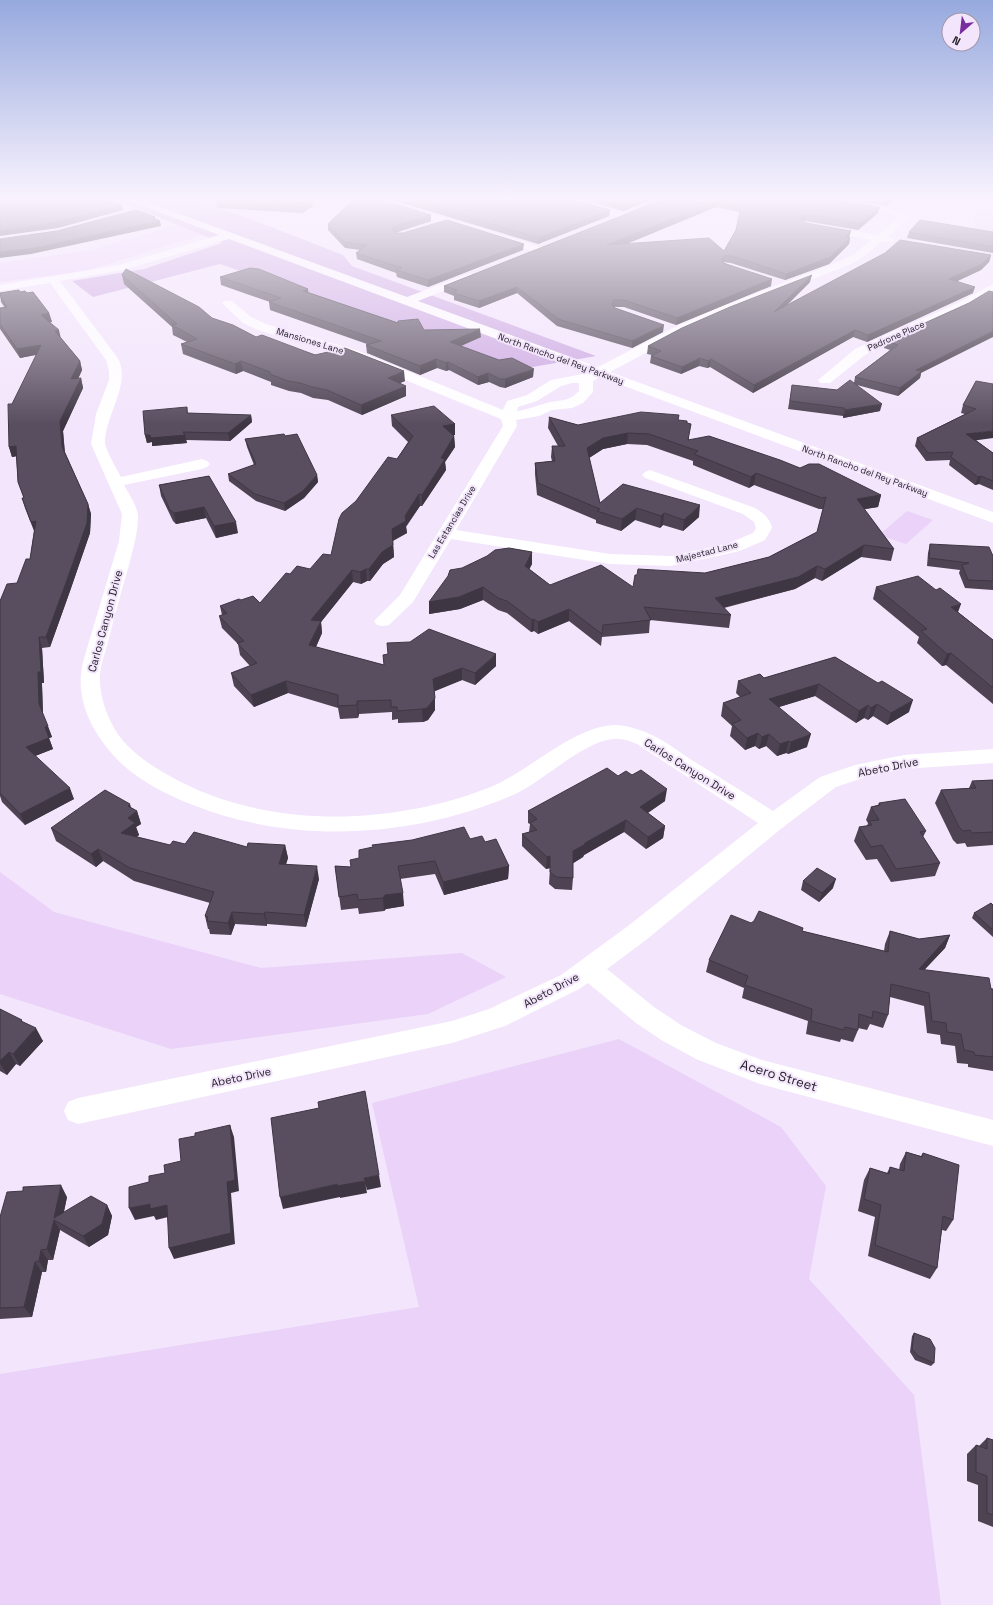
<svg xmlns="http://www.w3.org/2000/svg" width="993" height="1605" font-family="'Space Grotesk',sans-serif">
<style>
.green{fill:#ead2f9}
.forest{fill:#cca9e1}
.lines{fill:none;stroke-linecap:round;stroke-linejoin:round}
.minor{fill:#fff;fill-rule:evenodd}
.wall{fill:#4d4353;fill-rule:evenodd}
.shaded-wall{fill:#3e3743}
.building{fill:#594e60;stroke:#3e3743;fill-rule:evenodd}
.labels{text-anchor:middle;stroke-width:4;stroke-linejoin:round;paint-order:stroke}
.far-street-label{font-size:9px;fill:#27222a;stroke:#f3e5fc}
.street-label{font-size:11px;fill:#27222a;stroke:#f3e5fc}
.near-street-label{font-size:13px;fill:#27222a;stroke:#f3e5fc}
</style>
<rect width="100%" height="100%" fill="#f3e5fc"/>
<path class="green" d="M928,199L993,200V236L977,233L972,213Z
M177,225L202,235L85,271L0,282V263L91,250Z
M907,511L933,520L906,544L879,535Z
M0,872L54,912L261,968L462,953L506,977L428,1014L171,1049L0,994Z
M619,1039L781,1127L826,1186L809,1279L914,1395L941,1605H0V1374L419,1307L372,1103Z"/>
<path class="forest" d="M83,199H186L246,217L343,255L352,266L596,356L521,369L220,264L93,297L72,281L144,269L222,243L116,200L96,204Z"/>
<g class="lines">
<path class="minor" d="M125,199H139L407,297L468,274H476L478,276L476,278L418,301L598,367L673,328L720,307L843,260L854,254L871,240L817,230L816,228L817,226L821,225L877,235L898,218L891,214L822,202L817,199C847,199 881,203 909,215L910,217L909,219L888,237L893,238L894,240L893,242H881L862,258L851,264L728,313L681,334L610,372L993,512V523L600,377L593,381V392L583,403L572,408L552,410L539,416L516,420L517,426L456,530L610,554L671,556L729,543L753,533L756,528L754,522L743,514L645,478L642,475L645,472L650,470L755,508C763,513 770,518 772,528L765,540L740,551L671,566L610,564L451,539L413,602L389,625L383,626L377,625L374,621L400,595L503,426L501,419L346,356L258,330L243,323L224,305L222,303L224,301H232L251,317L266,324L356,350L503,410L507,401L527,395L551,380L588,373L229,239L123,270L60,281L117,357C133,381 105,415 105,443C106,451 117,469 121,477L202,459L207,461L210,464L207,467L202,469L124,485C129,494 138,507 138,517C138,533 133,549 129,565C121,592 114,618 107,646C104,655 101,664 100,674C99,690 104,708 111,722C122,746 145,762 168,775C261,829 388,827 488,788C529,772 572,727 614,725C626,725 642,730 652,735C665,741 678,751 690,759C718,776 746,794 773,811L820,777L855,765L904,755L993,749V763L904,769L866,777L836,787L782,828L646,940L607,969L654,1007L681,1025L716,1043L762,1060L993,1120V1146L760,1084L696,1059L663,1041L636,1023L588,983L579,989L505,1026L452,1043L78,1124L68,1120L64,1111L68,1102L78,1098L452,1021L489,1009L561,975L628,926L758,823L637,744C629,741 622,738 614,739C583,741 543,782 513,795C414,838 294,845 193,805C169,796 144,783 124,766C96,740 73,702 83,662L119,541L122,514L91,444L96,414L109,380V371L106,360L50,283L0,291V285L118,265L219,235ZM572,383H579V391C567,403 562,399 547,403C537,405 528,410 517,411L518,407L537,401L561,386Z
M312,199H328L326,201L308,206L303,203Z
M369,199H384L543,248L544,250L543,252H535L371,201Z
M560,199H576L628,214L629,216L624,219L562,201Z
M993,284V292L966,309L865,355L830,383H820L818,380L855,349L958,303Z"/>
</g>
<path class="wall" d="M220,199H308L305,200L313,206L302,213L217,208L216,202Z
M389,199H571L610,210L609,216L538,244Z
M581,199H653L623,211Z
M662,199H832L878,213L858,230L805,221H803L806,223L850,237L849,244L829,264L785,280L731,263L723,262L771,286L676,325L624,307H614L615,308L663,332L632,348L557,326L517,293L479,308L454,300V296L444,292V286L629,213ZM716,207L740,212L736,230L724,251L626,244Z
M842,199H895L887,206L852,199Z
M431,215V221L394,233L523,250L428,287L397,277L396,273L357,259L356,253L360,250L345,248L328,230V224Z
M909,232H993V253L907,238Z
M991,255L989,262L981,270L957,281L973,293L867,342L853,337L753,393L710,367L707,368L699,366L681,374L650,363L651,356L652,355L647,354L648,346L810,282L786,306Z
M122,275L212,318L256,337L405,381L400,383L406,396L362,415L328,400L313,398L301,393L289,391L271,385V382L243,371L236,374L183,354L181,344L187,342L173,335L172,327L124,284Z
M220,277L308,289V292L398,323L424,330L481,337L461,346L533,377L505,388L500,387L489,382L478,385L449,370L446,371L437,368L420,375L367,353L366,345L367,344L270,310L269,302H270L221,285Z
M20,292L27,293L49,313L52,322H50L61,338L80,361L82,370L78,379L81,378L83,388L63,431L65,452L88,504L91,514L90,533L70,591L50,647L42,648L44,683H42V685L43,715L52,737L49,738L53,749L35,756L74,799L25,825L2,802L0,796V601L17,583L30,559L34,531L25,508L22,498H24L18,482L16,456L12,457L9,447L12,404L36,355L20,358L0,329V308H5L1,302L0,295Z
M969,303L921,373L920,378L898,396L857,385L880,411L843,418V416L788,409L792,385L837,390L854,383L855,377L890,350L884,348L885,341Z
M976,381V440L993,453V490L979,484L975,485L949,465L950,460L926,461L915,446L917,438L965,414L961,413L963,405Z
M187,407L188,413L251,415L252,422L230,441L186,440L187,443L152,446V442L147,443L145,435Z
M391,415L455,424V435H453L454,436L455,447L445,462L446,470L422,506H420L406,527L407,533L393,541L394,557L383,564L370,581H367L361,584L353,582L321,622L322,633L316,647L384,665L496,666L475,685L462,680L434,691L435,710L428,720L423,722L398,723V719L392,720V712L359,714L358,718L340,719L338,708L288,693L254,707L234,686L231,673L250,666L240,655L238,644L222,628L219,616L222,615L220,606L241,600L260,603L290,574L310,569L331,555L356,501L397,459L408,442L392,426Z
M549,417L578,425L678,420L687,423L689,440L800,468L881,495L878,507L864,509L894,549L891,561L861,557L822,581L815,578L795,589L724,608L731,615L729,628L650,620L649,633L602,637L601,646L569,621L538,634L534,631L531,632L507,613L498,610L483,600L460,609L429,614V602L532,552V564L529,569L550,585L633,587L705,573L769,557L817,532L823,509H819L754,485L749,488L693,465V461L647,445L627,444L603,449L589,458L600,503L699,517L683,531L663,525L660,528L635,520L621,531L596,523V520L537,495L535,474V463L552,461L551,457L552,446H558L548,428Z
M285,436L317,475L318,482L304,498L285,511L256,501L229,481L228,474L254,465L247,447L245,439Z
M209,476L238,533L216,538L206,518L176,524L173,521L161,496L159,485Z
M930,544L993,556V590L965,588L959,573L960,570L927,566L928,553Z
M876,587L958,612L993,640V704L946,665L942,666L917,643L919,637L873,599Z
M835,657L909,712L887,725L873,716L868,720L864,718L856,723L815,696L779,707L807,747L788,754L786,753L777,756L766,746L759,749L755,746L745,750L730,736L732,726L721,716L723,703L740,697L736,693L738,681L764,678Z
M618,776L665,801L648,813L665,826L663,838L646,849L624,832L584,855L583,857L573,863V878L572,890L555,889L549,884L550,868L546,869L522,846V834L529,832L530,824L528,823V811Z
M993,780V845L967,847L965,843L957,844L953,840L935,803L941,790L969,788L972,781Z
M879,803L926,831L923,837L940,863L935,876L891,882L877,859L866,860L854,841L859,827L867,826L868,823L866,820L871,807L878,805Z
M131,808L137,811L141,824L136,827L139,835L137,837L170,845L185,844L247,847L285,845L288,858L286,864L319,879L306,927L267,924V926L235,924L231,935L210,934L209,929H208L205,916L210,903L134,881L103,861L96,867L56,841L51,828Z
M470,839L485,842L509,866L508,879L444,895L435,874L400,879L404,906L386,909L384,911L359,914L358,908L341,910L335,866L351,867Z
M803,881L833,888L819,902L801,890Z
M993,905V937L972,918L974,913Z
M751,923L802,931L884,951L885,944L890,931L919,939L950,935L945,948L924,970L993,989V1071L968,1067V1064L957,1063L955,1046L941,1044L940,1035L927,1033L924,1006L890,997L888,1015L883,1028L870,1024L867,1030L858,1028V1030L853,1042L841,1039L840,1042L806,1034L808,1021L742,998L744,988L706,972L709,960Z
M0,1009L23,1022L43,1041L20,1066L16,1064L7,1075L0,1071Z
M906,1152L921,1156L923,1153L953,1220L946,1231L942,1230L937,1268L930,1279L868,1256L875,1217L858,1211L864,1180L870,1168L887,1173L890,1167L899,1170L900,1164Z
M67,1197L64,1212L107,1205L112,1216L108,1235L89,1247L60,1230L53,1260H48L46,1272H42L32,1317L0,1319V1217Z
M914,1333L934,1363L931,1366L915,1360L910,1352L912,1336Z
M987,1438L993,1440V1527L978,1521V1485L967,1481V1454L976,1445L979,1446Z"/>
<path class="shaded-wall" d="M639,199H653L623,211V205Z
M889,199H895L887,206L888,200Z
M312,200L313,206L302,213V207Z
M717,201L716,207L607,252V245Z
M122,205L123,210L58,228L0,236V231Z
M880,207L878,213L858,230L860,224Z
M610,210L609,216L538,244V238Z
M806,214L805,221L801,222L800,219L802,215Z
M431,215V221L395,233L393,237L392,230L394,226Z
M155,217L156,222L160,221L161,226L31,254L0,258V252Z
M851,231L849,238L845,237Z
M850,238L849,244L829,264L785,280L786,274Z
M524,244L523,250L428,287V280Z
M991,255L989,262L981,270L947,286L949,279Z
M812,275L810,282L773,319L774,312Z
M772,279L771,286L676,325L677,318Z
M517,287V293L479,308V301Z
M975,287L973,293L867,342L868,335Z
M308,289L309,297L303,291Z
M49,313L52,322L43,323L41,315Z
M664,325L663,332L632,348V341Z
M480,329L481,337L451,350L450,342Z
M59,330L61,339L55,331Z
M855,330L853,337L753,393L754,385Z
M993,331V337L921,373L920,378L898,396L900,388L916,370Z
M41,345L44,353L20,358L17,349Z
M700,358L699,366L681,374L682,367Z
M436,359L437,368L420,375V366Z
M711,359L710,367L707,368L708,361Z
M80,361L82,370L74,388L71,379Z
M241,361L243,371L236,374L235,364Z
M448,362L449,370L446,371V363Z
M534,369L533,377L505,388V379Z
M404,371L405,381L388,388V378Z
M488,373L489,382L478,385V377Z
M81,378L83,388L63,431L65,457L62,447L60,421Z
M406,386V396L362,415L361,405Z
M882,404L880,411L843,418L845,410Z
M251,415L252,422L230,441L228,433Z
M455,424V435L443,437V426Z
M993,431V438L964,442L966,434Z
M628,433L627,444L603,449L586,460L587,448L603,438Z
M145,435H185L187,443L152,446V442L147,443Z
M454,436L455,447L445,462L446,470L422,506V495L441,458Z
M16,446L19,456L12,457L9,447Z
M756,473L754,485L749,488L751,477Z
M317,475L318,482L304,498L285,511L284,503Z
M981,476L979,484L975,485L978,477Z
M419,494L420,506L406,526L407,533L392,541V529L405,516Z
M881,495L878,507L854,511L857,499Z
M88,504L91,514L90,533L70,591L50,647L46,637Z
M700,505L699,517L683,531L684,520Z
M204,507L206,518L176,524L174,513Z
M637,508L635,520L621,531L622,519Z
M664,513L663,525L660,528L661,516Z
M36,521L35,532L31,522Z
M236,522L238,533L216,538L214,526Z
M393,545L394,557L383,564L370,581L369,569L382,552Z
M864,545L861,557L822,581L825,569Z
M532,552V564L525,578V566Z
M817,566L815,578L795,589L713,610L715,598Z
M366,569L367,581L361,584L360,572Z
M352,570L353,582L321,622L322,633L311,658L309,645L311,620Z
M483,587V600L460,609L429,614V602Z
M961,604L957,615L951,607Z
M569,609V621L538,634V622Z
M534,619V631L531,632L532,620Z
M39,637L42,648L44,683H42V685L43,715L39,704L38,674Z
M951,653L946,665L942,666L947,654Z
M496,654V666L475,685V673Z
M462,668V680L433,692V679Z
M286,681L288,693L254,707L251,695Z
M819,684L815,696L766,711L769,699Z
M435,698V710L428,720L423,722L422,709Z
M913,700L909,712L887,725L891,713Z
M357,701L359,714L358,718L357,705Z
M877,704L873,716L868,720L871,708Z
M868,705L864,718L856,723L859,711Z
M48,726L52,737L49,738L53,749L30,758L26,747L45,727Z
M758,733L755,746L745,750L747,738Z
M769,734L766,746L759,749L762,737Z
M811,734L807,747L788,754L791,742Z
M789,741L786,753L777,756L780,744Z
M70,788L74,799L25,825L20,814Z
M667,789L665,801L638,819L640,807Z
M130,804L133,814L137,811L141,824L136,827L139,835L126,845L121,833L128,818V806Z
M626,820L624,832L584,855L583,857L572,864L573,851L585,843Z
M665,826L663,838L646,849L648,837Z
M285,845L288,858L282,877L279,864Z
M98,849L103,861L96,867L91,854Z
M550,856V868L546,869L547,857Z
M317,866L319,879L306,927L304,915Z
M509,866L508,879L444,895L443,882Z
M836,879L833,888L819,902L822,893Z
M403,893L404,906L386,909L384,911L383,898L385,895Z
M232,912L235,924L231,935L228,923Z
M265,912L267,924V926L264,914Z
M950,935L945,948L913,982L919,969Z
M36,1028L43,1041L20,1066L13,1054Z
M9,1052L16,1064L7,1075L0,1063V1061Z
M230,1125L234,1137L239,1191L231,1193L235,1244L174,1259L169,1248L227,1182Z
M379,1175L381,1187L367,1190L364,1178Z
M365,1181L367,1193L340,1198V1197L283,1209L280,1197L337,1184Z
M61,1185L67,1197L61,1224L54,1218Z
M150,1204L167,1205L172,1216L156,1220L154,1216L135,1220L129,1208Z
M107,1205L112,1216L108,1235L89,1247L83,1236Z
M54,1220L60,1230L53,1260L47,1249Z
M41,1250L48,1260L46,1272L39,1261Z
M35,1262L42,1272L32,1317L24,1307Z"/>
<path class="building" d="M0,199H105L122,205L56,222L0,231Z
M220,199H303L307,201L312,200L302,207L216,202Z
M354,199H379L431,215L394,226L392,230L395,233H403L447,220L524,244L428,280L396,270L402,268L356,253L367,245L344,242L328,224Z
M409,199H571L610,210L538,238Z
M602,199H639L623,205Z
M662,199H832L880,207L860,224L806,214L802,215L800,219L806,223L851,231L845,237L850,238L830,257L786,274L732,256H724L722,259L723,263L772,279L677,318L624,300H614L612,305L615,308L664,325L632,341L558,319L517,287L479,301L454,293L457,290L444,286L629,213ZM717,201L741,206L736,230L724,251L709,238L607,245Z
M136,210L155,217L153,218L160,221L30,249L0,252V239L57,231Z
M920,220L993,232V247L909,232Z
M900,240L991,255L982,264L949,279L975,287L868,335L855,330L754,385L711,359L708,361L700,358L682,367L651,356L661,351L648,346L682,328L730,307L812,275L774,312L885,253Z
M250,268L259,269L308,289L303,291L398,323V321L418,319L424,330L480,329L450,342L499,360L512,358L534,369L505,379H500L488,373L478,377L448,362L446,363L436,359L420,366L366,345L381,341L269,302L281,298L220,277Z
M126,269L199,307L212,318L233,325L256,337L262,335L315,355L345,348L404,371L388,378L406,386L361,405L327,390L312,387L300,383L288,381L270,374V372L241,361L235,364L181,344L197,339L172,325L177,324L122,275Z
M19,290L20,292L25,291L27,293L33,292L49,313L41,315L59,330L55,331L80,361L71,379L81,378L60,421L62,447L88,504L87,523L67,580L46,637H39L41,672H38V674L39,704L48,726L45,727L49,738L26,747L70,788L20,814L0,793V601L7,584L17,583L26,559H30L36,521L31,522L22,498H24L18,482L16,446L9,447L8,404H12L41,345L17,349L0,324V308L7,307L0,295V293Z
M989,291L993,292V331L916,370L922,371L900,388L855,377L898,345L885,341L969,303Z
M850,380L882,404L845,410L844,408L790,401L792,385L837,390Z
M976,381L993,384V431L966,434L993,453V481L981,476L978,477L951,457L953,452L928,453L917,438L976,409L963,405Z
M434,406L455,424L443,426L454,436L441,458L445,459L422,495L419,494L417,497L405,516L406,521L392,529L393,545L382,552L369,569H366L360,572L352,570L311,620L321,621L309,645L384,665L383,655L388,654L387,643L410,642L429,629L496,654L475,673L462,668L433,679L435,698L427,708L422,709L397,711V707H391V700L357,701V705L338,706V695L286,681L251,695L231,673L257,663L237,643L244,641L219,616L227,613L220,606L239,599L241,600L253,596L260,603L286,573L290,574L297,566L310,569L323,554L331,555L339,519L342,513L356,501L388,457L397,459L413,436L391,415Z
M187,407V413L251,415L228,433L183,432L185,435L151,438L150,435H145L143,411Z
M641,412L679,415L678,420L687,421V423L691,424L688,440L709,436L780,460L800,468L809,464H819L881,495L857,499L894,549L864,545L825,569L817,566L798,577L715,598L731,615L644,607L651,620L603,625L602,634L569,609L538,622L534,619L532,620L507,601L498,598L483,587L459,597L429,602L448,576L450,570L462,568L487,556L495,550L509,548L532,552L525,566L550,585L601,565L633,587L635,575H637L638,569L705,573L769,557L817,532L826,497L822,498L756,473L751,477L694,454L698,451L649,434L628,433L603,438L587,448L600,503L623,484L700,505L684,520L664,513L661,516L637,508L622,519L597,511L600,509L538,483L535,463L555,461L552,446H565L549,417L578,425Z
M284,434L285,436L297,434L317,475L303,491L284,503L255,494L228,474L256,464L245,439Z
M209,476L236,522L214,526L204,507L174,513L170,510L159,485Z
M930,544L989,547L993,556V581L968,580L962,565L969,563L929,558Z
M918,576L936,590L940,588L961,604L951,607L993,640V688L951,653L947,654L921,631L927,629L876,587Z
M835,657L878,683L882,681L913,700L891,713L877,704L871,708L868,705L859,711L819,684L769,699L811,734L791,742L789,741L780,744L769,734L762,737L758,733L747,738L732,724L741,720L723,703L751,693L738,681L760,674L764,678Z
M607,768L618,776L626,771L632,775L641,770L667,789L640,807L665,826L648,837L626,820L585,843L584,845L573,851V878L556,877L550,872V856L547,857L522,834L537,830L530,823L537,819L528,811Z
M993,780V832L972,833L970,830L963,831L959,827L941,790L976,788L972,781Z
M105,790L130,804L128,806L137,811L128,818L135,823L121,833L170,845L173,841L185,844L194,832L247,847L248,843L285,845L279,864L317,866L304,915L265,912L264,914L232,912L228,923L207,921L208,917L205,916L214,892L130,868L98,849L91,854L51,828Z
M905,799L926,831L920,832L940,863L896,869L882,845L871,847L859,827L872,825L869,821L879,820L871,807L880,805L879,803Z
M464,827L470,839L482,836L485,842L496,839L509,866L443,882L435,861L398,866L403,893L385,895L383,898L358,900L357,894L339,897L335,866L351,867L350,860L359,858V850L373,847L372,845L412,840Z
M817,868L836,879L822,893L803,881Z
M991,903L993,905V930L974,913Z
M759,911L803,928L802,931L888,952L890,931L919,939L950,935L919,969L989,978L991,989H993V1057L975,1055L974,1052L964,1050L961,1034L947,1032L946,1023L932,1021L929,993L891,984L888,1015L873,1011L872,1018L859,1014L858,1030L845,1027L844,1030L811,1021L812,1009L745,985L748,976L709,960L731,915L751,923L754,921Z
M0,1009L22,1020L21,1021L36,1028L13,1054L9,1052L0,1061Z
M365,1091L379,1175L364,1178L365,1181L337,1186V1184L280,1197L271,1118L319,1108L318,1102Z
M230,1125L235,1180L227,1182L231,1233L169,1248L167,1205L150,1209V1204L129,1208V1187L149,1182V1176L165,1173L164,1165L181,1161L179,1139L195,1136V1133Z
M906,1152L922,1157L923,1153L959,1165L953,1220L943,1216L937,1268L875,1245L881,1205L864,1199L870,1168L889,1174L890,1167L904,1171Z
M61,1185L54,1218L91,1196L107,1205L102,1224L83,1236L54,1220L47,1249L41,1250L39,1261L35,1262L24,1307L0,1308V1217L7,1192L23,1191V1187Z
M914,1333L930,1339L935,1348L934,1363L918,1356L912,1349Z
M987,1438L993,1440V1515L987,1513V1476L976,1472V1445L987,1449Z"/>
<linearGradient id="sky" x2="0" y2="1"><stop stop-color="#96a9de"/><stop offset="0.47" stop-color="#faf3fe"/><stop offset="1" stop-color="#faf3fe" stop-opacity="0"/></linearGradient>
<rect width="993" height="424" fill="url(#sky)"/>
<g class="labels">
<g class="far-street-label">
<text transform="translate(896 336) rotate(-24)" y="3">Padrone Place</text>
<text transform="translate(310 341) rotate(17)" y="3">Mansiones Lane</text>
<text transform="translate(561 359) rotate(20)" y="3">North Rancho del Rey Parkway</text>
<text transform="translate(865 471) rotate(20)" y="3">North Rancho del Rey Parkway</text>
<text transform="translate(452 522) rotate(-59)" y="3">Las Estancias Drive</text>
<text transform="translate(707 552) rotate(-14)" y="3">Majestad Lane</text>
</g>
<g class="street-label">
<text transform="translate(105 621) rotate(-75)" y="4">Carlos Canyon Drive</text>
<text transform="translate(888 767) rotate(-11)" y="4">Abeto Drive</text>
<text transform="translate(690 769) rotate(32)" y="4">Carlos Canyon Drive</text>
<text transform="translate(551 990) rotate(-28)" y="4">Abeto Drive</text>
<text transform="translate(241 1077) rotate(-12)" y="4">Abeto Drive</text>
</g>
<g class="near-street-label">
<text transform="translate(779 1075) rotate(17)" y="5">Acero Street</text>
</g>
</g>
<g transform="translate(961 32) rotate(208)"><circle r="19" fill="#f3e5fc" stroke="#a197a8"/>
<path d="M0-3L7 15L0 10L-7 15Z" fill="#782c9d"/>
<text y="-6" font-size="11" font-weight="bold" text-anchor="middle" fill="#27222a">N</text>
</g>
</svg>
